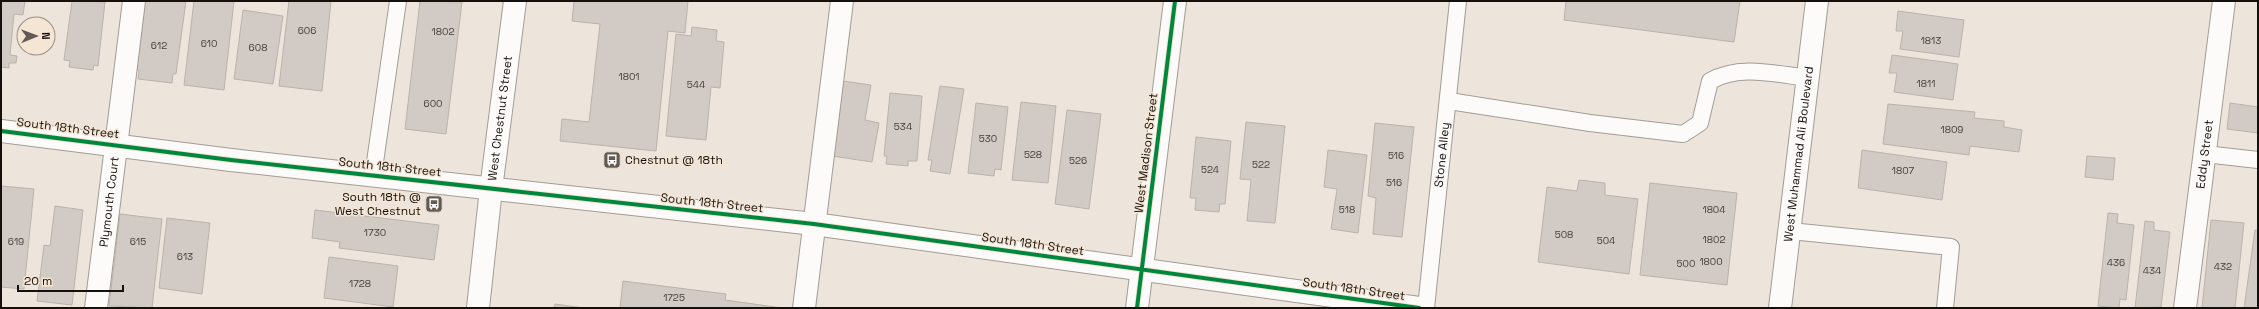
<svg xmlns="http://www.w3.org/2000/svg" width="2259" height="309" font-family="'Space Grotesk',sans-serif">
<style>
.building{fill:#d2cbc5;stroke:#b9b3ac}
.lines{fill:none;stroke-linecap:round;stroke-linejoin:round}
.lane-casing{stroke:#a29c95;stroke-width:18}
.street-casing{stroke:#a29c95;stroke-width:24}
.secondary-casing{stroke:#a29c95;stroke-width:24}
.lane{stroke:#fcfbfa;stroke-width:16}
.street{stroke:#fcfbfa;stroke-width:22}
.secondary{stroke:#fcfbfa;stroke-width:22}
.cycleway-casing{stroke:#f4e5d5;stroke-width:6}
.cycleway{stroke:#00873e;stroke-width:4}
.labels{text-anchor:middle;stroke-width:3;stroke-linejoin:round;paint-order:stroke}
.number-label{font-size:10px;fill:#46413c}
.street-label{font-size:12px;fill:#15100b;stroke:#f4e5d5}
.poi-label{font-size:12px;fill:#15100b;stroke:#f4e5d5;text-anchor:start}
</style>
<rect width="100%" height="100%" fill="#ede5dc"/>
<path class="building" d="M1,1H25L23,15L14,14L10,55L17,56L16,63H9V68L1,67Z
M72,1L105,2L98,66L94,65L93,70L69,67L70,61L64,60Z
M145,1H186L176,74H173L172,83L138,79L139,70L135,69Z
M194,1H234L224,90L184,85Z
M289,1H331L322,91L279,86Z
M420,1L462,2L446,134L405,129Z
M574,1H688L685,33L668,31L656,151L560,141L562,119L589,122L600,24L572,21Z
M1566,1H1740L1734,42L1564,20Z
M243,10L283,16L273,84L234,79Z
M1898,11L1964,20L1959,57L1900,49L1903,31H1896Z
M692,27L717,30L716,41L724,42L720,88L711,87L706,140L666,136L676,34L691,36Z
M1892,55L1958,64L1953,100L1894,92L1897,73H1889Z
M843,81L871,85L865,120L879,123L872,162L832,156Z
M940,86L964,89L950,174L930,171L932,160H928Z
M890,93L922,96L917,161H908V166L886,164L887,156H884Z
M1021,102L1056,106L1048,183L1012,180Z
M976,103L1008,107L1001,170L995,169L994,176L968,173Z
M2230,103L2258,107V133L2227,129Z
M1888,104L1975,112L1974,118L2004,121V127L2022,130L2019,152L1970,146L1969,155L1883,144Z
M1067,110L1101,114L1089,209L1055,204Z
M1246,122L1285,126L1275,223L1247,221L1251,180L1240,179Z
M1375,123L1414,127L1402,237L1373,234L1376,198L1368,196Z
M1196,137L1231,141L1225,204H1220L1219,212L1195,210L1196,198H1190Z
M1328,150L1367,155L1358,233L1331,229L1337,189L1324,187Z
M1862,150L1947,162L1942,200L1858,188Z
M2087,156L2115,158L2113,180L2085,177Z
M1579,180L1605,183V195L1638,199L1629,274L1538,262L1547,187L1577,191Z
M1650,183L1737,193L1727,285L1640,275Z
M1,186L34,189L24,289L1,287Z
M55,206L83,210L72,305L37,301L44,245L50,246Z
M315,210L439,225L434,260L339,248L340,242L312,238Z
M2108,213L2118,214L2117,223L2134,225L2126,300L2120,299L2119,308L2098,306Z
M120,214L162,219L152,308L109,306Z
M167,218L210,223L202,294L159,288Z
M2211,220L2244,223L2235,308H2202Z
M2145,221L2154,222V230L2170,232L2161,307L2135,308Z
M2255,230H2258V308H2244Z
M329,257L398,266L393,307L324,298Z
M623,281L726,294L725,300L782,308H620Z
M555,304L584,308H554Z"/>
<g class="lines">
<defs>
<g id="lane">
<path d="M1449,101L1590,123L1683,134L1700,123L1710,81C1740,64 1775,74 1808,78"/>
<path d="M2205,154L2258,160"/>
<path d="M373,176L398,1"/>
<path d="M1790,231L1951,247L1945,308"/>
<path id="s1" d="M1426,308L1458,1"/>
</g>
<g id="street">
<path id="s2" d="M96,308L134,1"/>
<path d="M804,308L842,1"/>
<path d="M1137,308L1175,1"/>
<path id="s3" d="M2185,308L2224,1"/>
</g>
<g id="secondary">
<path d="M1,131L231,160L814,224L1419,308"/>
<path id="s4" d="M478,308L491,189L515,1"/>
<path id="s5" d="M1780,308L1817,1"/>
</g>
</defs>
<use href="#lane" class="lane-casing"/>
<use href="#street" class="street-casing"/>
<use href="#secondary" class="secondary-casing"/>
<use href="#lane" class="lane"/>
<use href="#street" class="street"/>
<use href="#secondary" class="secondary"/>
<defs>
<path id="cycleway" d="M1,131L231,160L814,224L1419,308
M1137,308L1175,1"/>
</defs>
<use href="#cycleway" class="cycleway-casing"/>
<use href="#cycleway" class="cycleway"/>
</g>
<defs>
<symbol id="bus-square" viewBox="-11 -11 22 22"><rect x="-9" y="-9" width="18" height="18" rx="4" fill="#615b54" stroke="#f4e5d5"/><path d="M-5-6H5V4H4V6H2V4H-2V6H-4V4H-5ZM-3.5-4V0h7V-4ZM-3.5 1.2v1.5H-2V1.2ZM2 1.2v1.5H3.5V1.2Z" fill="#fff"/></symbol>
</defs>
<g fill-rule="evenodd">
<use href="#bus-square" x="602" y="150" width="20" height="20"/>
<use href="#bus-square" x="424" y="194" width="20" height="20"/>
</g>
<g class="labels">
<g class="number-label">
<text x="307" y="34">606</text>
<text x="443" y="35">1802</text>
<text x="1931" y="44">1813</text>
<text x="209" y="47">610</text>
<text x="159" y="49">612</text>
<text x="258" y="51">608</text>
<text x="629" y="80">1801</text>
<text x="1926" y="87">1811</text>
<text x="696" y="88">544</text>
<text x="433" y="107">600</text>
<text x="903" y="130">534</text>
<text x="1952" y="133">1809</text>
<text x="988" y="142">530</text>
<text x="1033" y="158">528</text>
<text x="1396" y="159">516</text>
<text x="1078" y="164">526</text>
<text x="1261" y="168">522</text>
<text x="1210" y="173">524</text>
<text x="1903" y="174">1807</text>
<text x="1394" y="186">516</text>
<text x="1347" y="213">518</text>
<text x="1714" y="213">1804</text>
<text x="375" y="236">1730</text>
<text x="1564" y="238">508</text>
<text x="1714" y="243">1802</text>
<text x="1606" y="244">504</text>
<text x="16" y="245">619</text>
<text x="138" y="245">615</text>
<text x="185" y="260">613</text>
<text x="1711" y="265">1800</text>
<text x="2116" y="266">436</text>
<text x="1686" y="267">500</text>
<text x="2223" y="270">432</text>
<text x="2152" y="274">434</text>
<text x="360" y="287">1728</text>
<text x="674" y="301">1725</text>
</g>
<g class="street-label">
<text dy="4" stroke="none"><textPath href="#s4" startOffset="191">West Chestnut Street</textPath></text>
<text transform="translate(68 128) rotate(7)" y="4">South 18th Street</text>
<text transform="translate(1146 153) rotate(-83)" y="4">West Madison Street</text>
<text dy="4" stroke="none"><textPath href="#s3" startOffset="155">Eddy Street</textPath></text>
<text dy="4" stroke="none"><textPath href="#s1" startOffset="154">Stone Alley</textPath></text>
<text dy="4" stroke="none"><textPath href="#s5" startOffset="155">West Muhammad Ali Boulevard</textPath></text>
<text transform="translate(390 167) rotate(6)" y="4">South 18th Street</text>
<text dy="4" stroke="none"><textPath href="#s2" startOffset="107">Plymouth Court</textPath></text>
<text transform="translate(712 203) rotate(6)" y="4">South 18th Street</text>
<text transform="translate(1033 244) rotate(8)" y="4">South 18th Street</text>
<text transform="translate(1354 289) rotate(8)" y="4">South 18th Street</text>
</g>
<g class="poi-label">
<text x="625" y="164">Chestnut @ 18th</text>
<text x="421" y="201" text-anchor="end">South 18th @<tspan x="421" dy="14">West Chestnut</tspan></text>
</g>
</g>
<rect width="2259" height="309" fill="none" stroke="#15100b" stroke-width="4"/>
<g transform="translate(36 36) rotate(89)"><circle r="19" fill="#f4e5d5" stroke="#9b9084"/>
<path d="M0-3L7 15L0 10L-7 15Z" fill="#615b54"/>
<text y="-6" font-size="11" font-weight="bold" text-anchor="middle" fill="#15100b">N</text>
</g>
<path d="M18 285v6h105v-6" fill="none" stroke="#15100b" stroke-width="2"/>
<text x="24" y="285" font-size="12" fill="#15100b" stroke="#f4e5d5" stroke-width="3" paint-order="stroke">20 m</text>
</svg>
